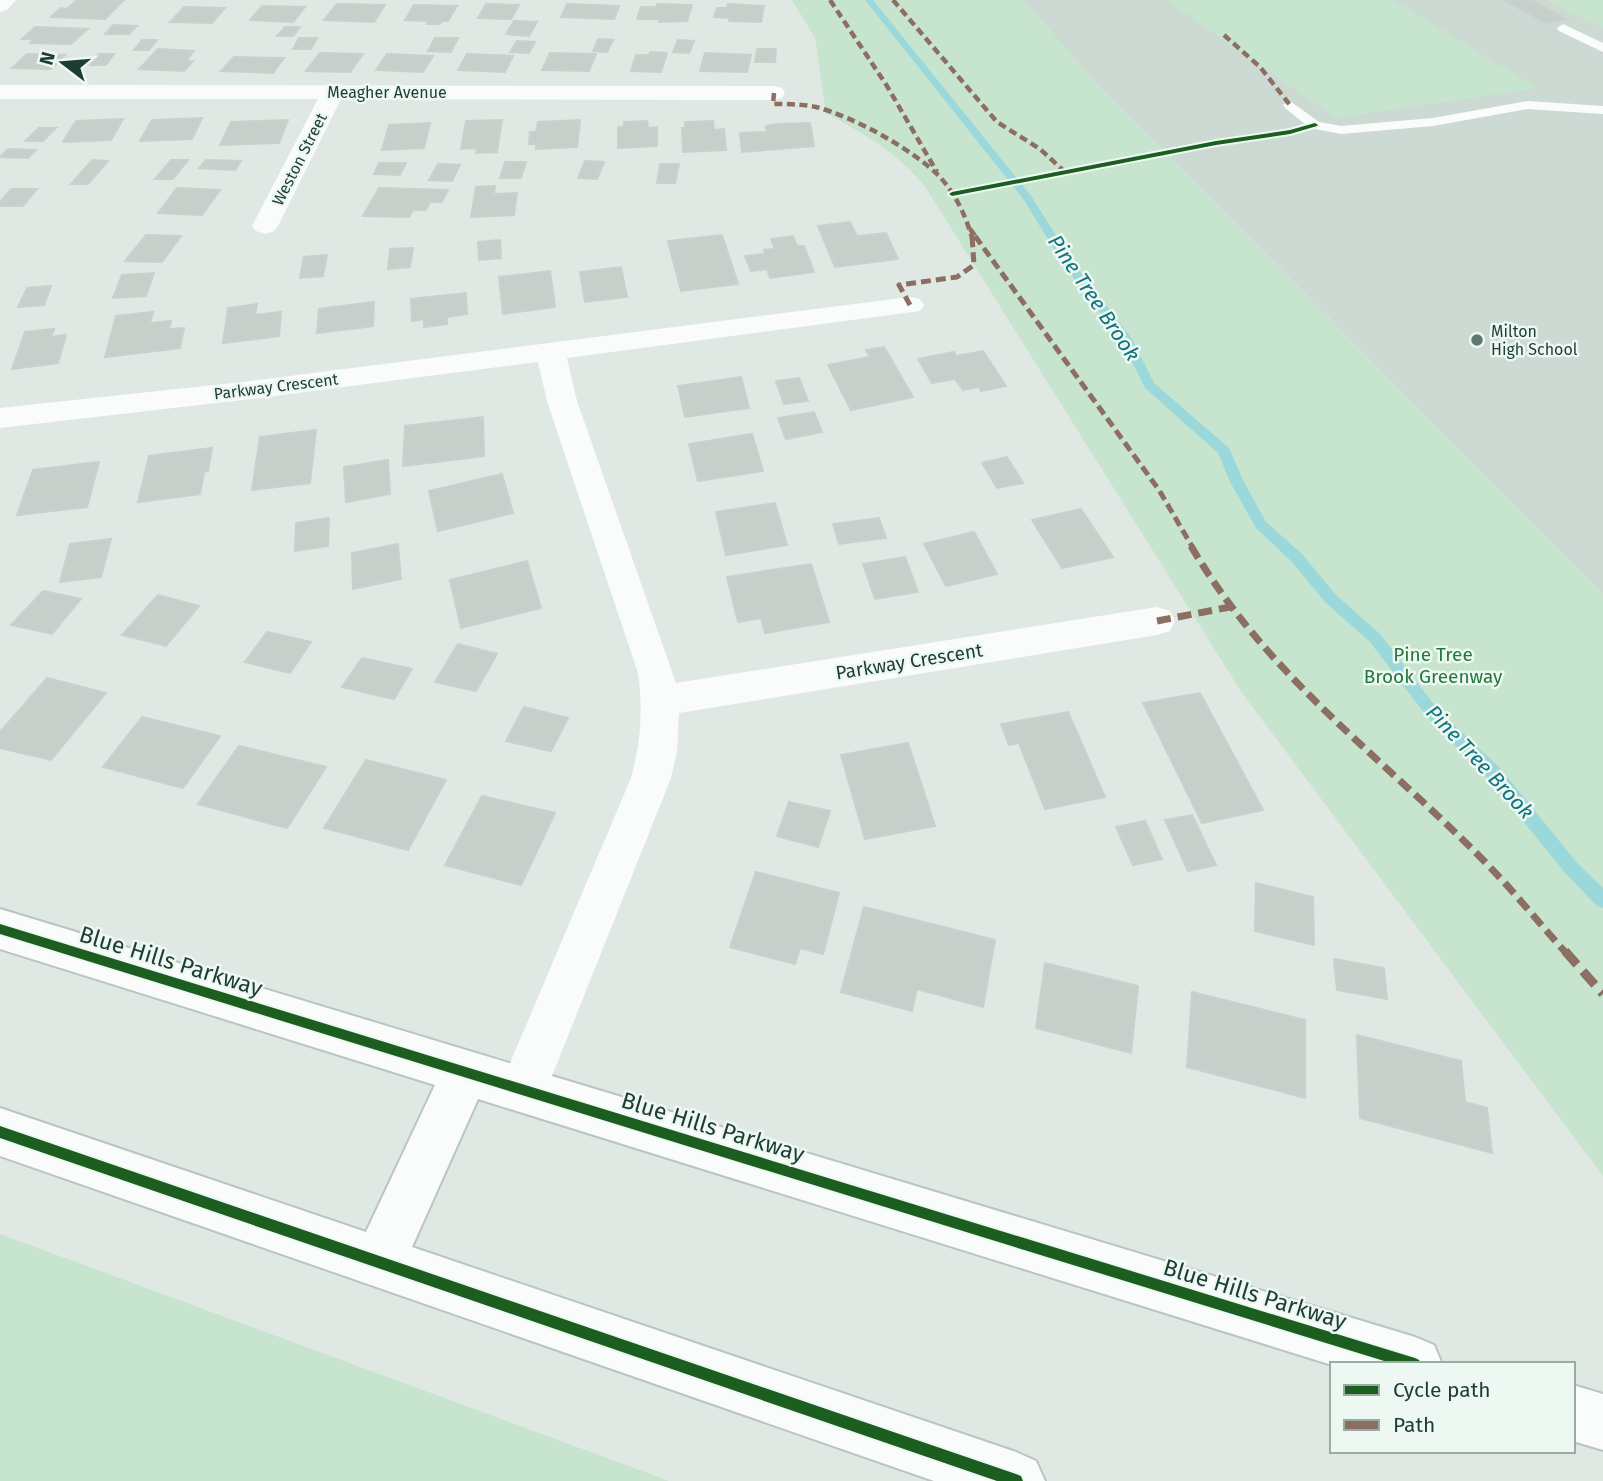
<svg xmlns="http://www.w3.org/2000/svg" width="1603" height="1481" font-family="'Fira Sans',sans-serif">
<style>
.built{fill:#cddad4}
.green{fill:#c7e4ce}
.lines{fill:none;stroke-linecap:round;stroke-linejoin:round}
.stream{fill:#9bd8dc;fill-rule:evenodd}
.building{fill:#c7cfcb;stroke:#c9d1cd;stroke-width:2}
.secondary-casing{stroke:#b9c5bf;stroke-width:4}
.service{fill:#fafcfb;fill-rule:evenodd}
.minor{fill:#fafcfb;fill-rule:evenodd}
.secondary{fill:#fafcfb;fill-rule:evenodd}
.quiet-far3{stroke:#8d6e63;stroke-width:4.5;stroke-dasharray:8 4.5;stroke-linecap:butt}
.quiet-far2{stroke:#8d6e63;stroke-width:5;stroke-dasharray:10 5;stroke-linecap:butt}
.quiet-far1{stroke:#8d6e63;stroke-width:7;stroke-dasharray:14 7;stroke-linecap:butt}
.quiet{stroke:#8d6e63;stroke-width:9;stroke-dasharray:18 9;stroke-linecap:butt}
.cycleway-casing{stroke:#eef8f2;stroke-width:4}
.cycleway{fill:#1b5e20;fill-rule:evenodd}
.poi-dot{fill:#617970;stroke:#eef8f2;stroke-width:2.5}
.labels{text-anchor:middle;stroke-width:5;stroke-linejoin:round;paint-order:stroke}
.far-street-label{font-size:16px;fill:#1d3d32;stroke:#eef8f2}
.far-poi-label{font-size:16px;fill:#1d3d32;stroke:#eef8f2;text-anchor:start}
.park-label{font-size:19px;fill:#23783d;stroke:#eef8f2}
.street-label{font-size:19px;fill:#1d3d32;stroke:#eef8f2}
.water-label{font-size:21px;font-style:italic;fill:#11747f;stroke:#eef8f2}
.near-street-label{font-size:23px;fill:#1d3d32;stroke:#eef8f2}
</style>
<rect width="100%" height="100%" fill="#e0e8e4"/>
<path class="built" d="M1023,0H1603V594L1098,85Z"/>
<path class="green" d="M792,0H1023L1098,85L1603,594V1176L1242,693L924,185C896,152 863,133 826,113L815,38Z
M1166,0H1393L1538,88L1336,118Z
M1547,0H1603V28Z
M0,1234L669,1481H0Z"/>
<g class="lines">
<path class="stream" d="M865,0H873L1032,197L1072,261L1132,339L1154,383L1229,448L1244,482L1266,522L1302,554L1336,595L1380,634L1439,711L1500,768L1578,864L1603,888V908L1597,906L1566,874L1488,778L1429,719L1370,642L1326,603L1292,562L1256,528L1230,482L1218,453L1145,388L1121,340L1063,264L1024,200Z"/>
</g>
<path class="building" d="M77,0H99L123,1L105,19L51,17L60,8L67,9Z
M1504,0H1531L1566,19L1545,23Z
M337,4L385,5L374,22L324,20Z
M486,4L519,5L511,19L478,18Z
M567,4L619,6L614,19L561,17Z
M657,4L692,5L687,21L659,22L660,19H637L641,7H656Z
M728,4L764,6L761,22L729,21L730,18L714,17L717,8H727Z
M414,5L457,6L448,21H442L440,24H427L429,21L405,20Z
M262,6L305,7L293,22L250,20Z
M184,7L225,8L212,23L170,22Z
M514,21L537,22L529,36L506,34Z
M113,25L137,26L129,34H105Z
M35,27L88,29L71,44L30,43L33,39H22Z
M285,27H300L293,36H277Z
M299,38H317L311,49H293Z
M435,38H458L451,52L428,51Z
M598,39L613,40L607,52L593,51Z
M142,40H157L149,50H134Z
M678,40L694,41L689,53L673,52Z
M517,41L535,42L529,53L510,52Z
M158,49L194,51L186,61H193L184,71L139,69Z
M757,49H776L775,62H755Z
M650,52L667,53L661,72L631,71L636,55H649Z
M320,53L363,54L350,72L306,71Z
M550,53L596,54L589,71L542,70Z
M705,53L751,55L747,72L700,71Z
M27,54L65,55L51,69L12,68Z
M99,54H114L106,65H90Z
M387,54L433,56L423,72L376,70Z
M467,54L513,56L505,72L458,70Z
M234,57L284,58L273,73L221,71Z
M202,118L192,139L140,141L152,120Z
M123,119L111,140L63,142L76,121Z
M288,120L279,143L220,145L231,122Z
M502,120L497,152L476,153L477,148L461,149L466,121Z
M580,120L577,147L536,149V144H529L530,132H536L538,122Z
M647,121L648,128L657,127V146L618,148V127H624V122Z
M713,121L714,130L724,129L726,150L683,152L682,128H685V122Z
M430,123L424,148L382,150L389,125Z
M810,123L814,146L742,152L740,133L767,132L766,126L776,124Z
M39,128H56L43,141H25Z
M8,149L36,150L28,158L0,157Z
M92,160L108,161L88,184H71Z
M171,160H188L173,179H155Z
M206,160L241,161L235,170L199,168Z
M585,161L604,162L597,179L578,178Z
M505,162H526L521,178H500Z
M379,163H406L400,175L374,174Z
M438,164L460,165L452,181L429,180Z
M660,164H679L675,183H657Z
M495,186L494,194L517,193L514,215L471,217L476,187Z
M177,188L220,190L202,215L158,213Z
M379,188L448,190L442,202H430L426,210H413L409,217L363,216Z
M11,189H37L23,206H0V202Z
M850,222L857,236L886,233L898,259L835,267L818,226Z
M146,235L181,236L162,262L125,261Z
M722,235L738,284L681,291L668,241Z
M793,236L797,246H804L814,272L770,278L767,269L751,271L745,256L765,254L764,250L775,249L771,239Z
M500,240L501,258L479,260L478,242Z
M413,248L410,267L388,269L390,249Z
M327,255L323,276L300,278L304,257Z
M621,267L627,297L585,302L580,272Z
M550,271L555,307L503,314L499,277Z
M154,273L146,296L113,298L122,275Z
M51,286L44,305L18,307L27,288Z
M466,293L467,314L447,317V324L424,327V319L412,321L411,299Z
M374,302L373,326L317,333L319,309Z
M257,304L255,315L281,312L279,336L223,343L228,308Z
M153,312L150,323L171,321L169,329L184,328L180,348L105,357L116,316Z
M54,329L51,337L66,335L58,363L12,369L25,332Z
M884,347L913,397L851,410L828,365L870,357L866,350Z
M983,351L1006,386L981,391L979,387L963,390L955,379L932,383L918,359L954,352L956,356Z
M741,377L749,408L685,417L678,386Z
M799,378L808,401L784,404L776,381Z
M814,412L822,432L786,439L778,418Z
M483,417L484,456L403,466L405,426Z
M316,430L310,483L252,490L260,437Z
M752,434L763,471L698,481L689,444Z
M212,448L208,471L204,472L200,494L138,502L149,456Z
M1007,457L1023,483L997,488L982,463Z
M388,460L390,494L346,502L344,467Z
M99,462L87,507L17,515L33,470Z
M502,474L513,513L438,531L429,491Z
M775,503L787,545L726,555L716,512Z
M1081,509L1113,557L1062,568L1032,520Z
M329,518L328,546L295,551L296,523Z
M879,518L886,538L839,544L833,524Z
M974,532L997,574L946,586L924,544Z
M111,539L101,577L60,582L70,544Z
M398,544L401,579L353,589L352,553Z
M905,557L918,592L875,599L863,564Z
M527,561L541,608L461,628L450,580Z
M811,564L829,622L765,633L761,618L738,622L727,577Z
M43,591L81,599L52,634L11,625Z
M158,595L199,606L166,646L122,635Z
M267,632L311,642L290,673L245,662Z
M458,644L497,654L476,691L435,682Z
M362,658L412,669L394,699L342,687Z
M47,678L106,693L51,760L0,748V732Z
M1200,693L1263,810L1202,823L1143,703Z
M524,707L568,718L551,751L506,741Z
M1068,712L1105,797L1045,809L1019,743L1009,745L1001,724Z
M142,717L220,736L183,788L103,767Z
M908,743L935,826L865,839L841,755Z
M239,746L326,767L287,828L198,804Z
M366,760L446,780L408,850L324,828Z
M482,796L555,813L521,885L445,865Z
M789,802L830,811L818,847L777,836Z
M1192,815L1216,865L1188,871L1165,820Z
M1145,821L1162,859L1133,865L1116,827Z
M756,872L839,893L823,954L800,948L795,964L730,947Z
M1256,883L1313,897L1314,945L1255,931Z
M864,907L995,940L983,1007L917,989L912,1011L841,992Z
M1334,959L1384,968L1387,999L1337,990Z
M1045,963L1138,986L1131,1053L1036,1028Z
M1192,992L1305,1020V1098L1187,1067Z
M1357,1035L1461,1061L1465,1102L1487,1108L1492,1153L1360,1118Z"/>
<g class="lines">
<defs>
<path id="secondary" d="M0,909L1415,1337L1434,1345L1442,1364L1332,1365L478,1099L412,1247L1016,1452L1036,1461L1045,1481H934L0,1156V1108L366,1232L435,1085L0,949Z
M1573,1385L1603,1394V1450L1573,1441Z"/>
</defs>
<use href="#secondary" class="secondary-casing"/>
<path class="service" d="M1563,24L1603,43V52L1559,31L1557,28Z
M1290,101L1319,122L1341,126L1433,118L1528,101L1603,106V114L1528,109L1433,126L1341,134L1310,128L1285,108L1283,105Z"/>
<path class="minor" d="M0,0H16L7,10L0,12Z
M0,85L774,86L782,88L785,93L782,98L774,100L341,99L278,226L274,231L265,234L256,231L252,226L318,99H0Z
M910,297L920,299L924,305L920,311L567,358L577,401L676,683L1157,607L1170,611L1175,621L1170,631L1157,635L679,713L677,752L671,778L540,1106L523,1113L506,1106L499,1089L631,778C641,743 643,709 638,673L547,401L538,362L242,400L0,428V408L242,382Z"/>
<use href="#secondary" class="secondary"/>
<path class="quiet-far3" d="M830,0L887,86L937,172
M893,0L997,122L1040,149L1065,172
M1224,35L1260,67L1290,105
M774,93L773,104C787,104 802,104 816,107C854,117 912,149 939,176C955,193 966,216 972,238
M970,229L977,238"/>
<path class="quiet-far2" d="M975,236L1159,490L1193,548
M910,305L899,285L957,277L974,265L972,236"/>
<path class="quiet-far1" d="M1191,546C1268,678 1385,759 1488,865C1515,893 1540,924 1566,953
M1157,621L1230,607"/>
<path class="quiet" d="M1565,951L1603,994"/>
<defs>
<path id="cycleway" d="M1315,123L1318,125L1317,126L1290,134L1216,145L952,196L949,194L952,192L1216,141L1290,130Z
M0,924L1415,1358L1419,1360L1421,1364H1394L0,934Z
M0,1126L1016,1474L1021,1476L1023,1481H997L0,1138Z"/>
</defs>
<use href="#cycleway" class="cycleway-casing"/>
<use href="#cycleway" class="cycleway"/>
</g>
<circle class="poi-dot" cx="1477" cy="340" r="7"/>
<g class="labels">
<g class="far-street-label">
<text x="387" y="98">Meagher Avenue</text>
<text transform="translate(299 159) rotate(-63)" y="6">Weston Street</text>
<text transform="translate(276 386) rotate(-7)" y="6">Parkway Crescent</text>
</g>
<g class="far-poi-label">
<text x="1491" y="337">Milton<tspan x="1491" dy="18">High School</tspan></text>
</g>
<g class="park-label">
<text x="1433" y="661">Pine Tree<tspan x="1433" dy="22">Brook Greenway</tspan></text>
</g>
<g class="street-label">
<text transform="translate(909 661) rotate(-9)" y="7">Parkway Crescent</text>
</g>
<g class="water-label">
<text transform="translate(1094 298) rotate(56)" y="7">Pine Tree Brook</text>
<text transform="translate(1480 762) rotate(47)" y="7">Pine Tree Brook</text>
</g>
<g class="near-street-label">
<text transform="translate(171 961) rotate(17)" y="8">Blue Hills Parkway</text>
<text transform="translate(713 1127) rotate(17)" y="8">Blue Hills Parkway</text>
<text transform="translate(1255 1294) rotate(17)" y="8">Blue Hills Parkway</text>
</g>
</g>
<rect x="1330" y="1362" width="245" height="91" fill="#eef8f2" stroke="#9aada5" stroke-width="2"/>
<rect x="1344" y="1385" width="35" height="10" fill="#1b5e20" stroke="#9aada5" stroke-width="2"/>
<text x="1393" y="1397" font-size="21" fill="#1d3d32">Cycle path</text>
<rect x="1344" y="1420" width="35" height="10" fill="#8d6e63" stroke="#9aada5" stroke-width="2"/>
<text x="1393" y="1432" font-size="21" fill="#1d3d32">Path</text>
<g transform="translate(63 63) rotate(286)" stroke="#eef8f2" stroke-width="5" paint-order="stroke">
<path d="M0-5L12 26L0 18L-12 26Z" fill="#1d3d32"/>
<text y="-10" font-size="19" font-weight="bold" text-anchor="middle" fill="#1d3d32">N</text>
</g>
</svg>
